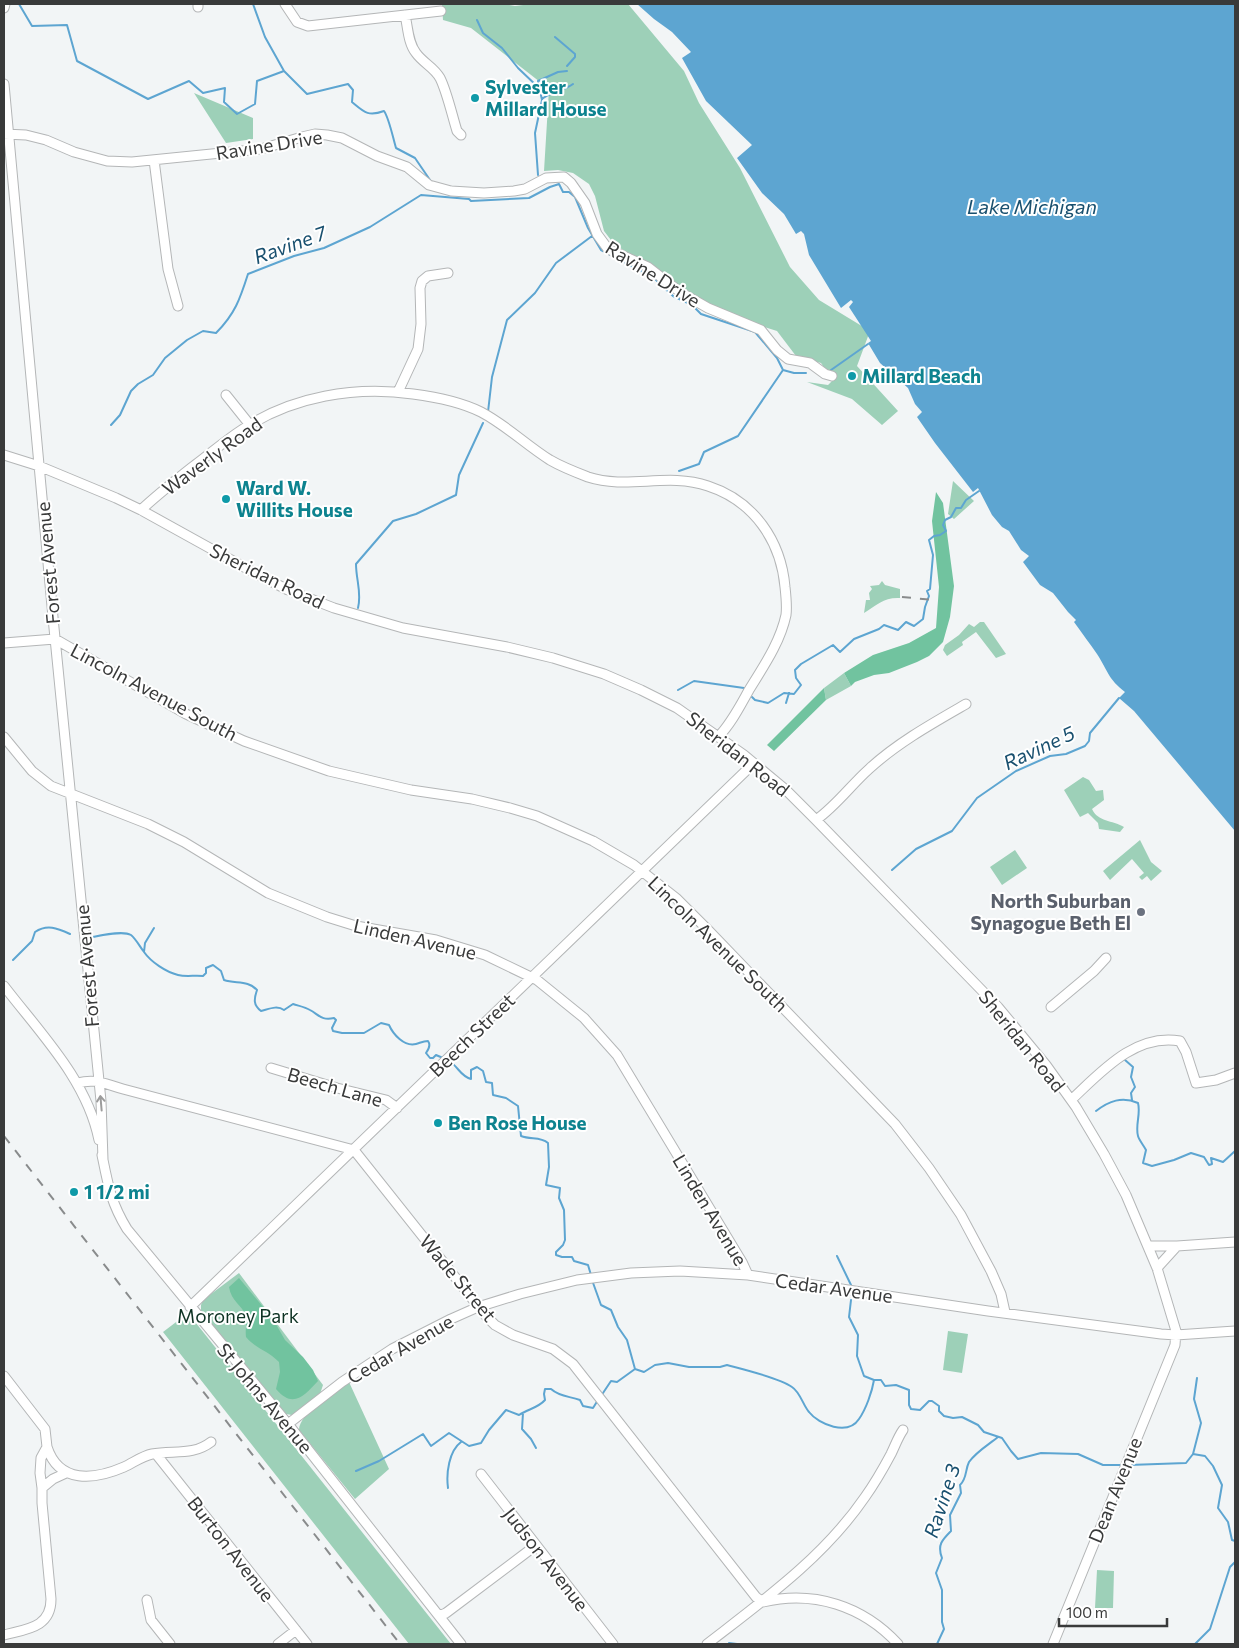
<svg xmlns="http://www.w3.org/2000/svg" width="1239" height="1648" font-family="Commissioner,sans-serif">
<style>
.green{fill:#9dd0b8}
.forest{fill:#71c39f}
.water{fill:#5da5d1}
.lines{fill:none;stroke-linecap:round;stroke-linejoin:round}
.stream{stroke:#5da5d1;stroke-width:2}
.minor-casing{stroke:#b4b6b7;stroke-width:11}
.minor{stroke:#fff;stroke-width:9}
.rail{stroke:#898b8c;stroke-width:2;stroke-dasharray:9 9;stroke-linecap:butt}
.oneway{stroke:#9c9c9c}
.culture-dot{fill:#0f9aa8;stroke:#fff;stroke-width:2}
.worship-dot{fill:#6b7280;stroke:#fff;stroke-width:2}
.labels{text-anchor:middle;stroke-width:4;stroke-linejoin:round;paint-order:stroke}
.culture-label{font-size:19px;font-weight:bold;fill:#0d838f;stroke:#fff;text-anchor:start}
.street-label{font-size:19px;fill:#393a3a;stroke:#fff}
.worship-label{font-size:19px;font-weight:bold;fill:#5b616d;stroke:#fff;text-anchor:end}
.park-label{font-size:19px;fill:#0e3324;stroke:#fff}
.water-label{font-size:20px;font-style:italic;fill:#19506f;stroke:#fff}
</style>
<rect width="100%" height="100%" fill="#f2f5f6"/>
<path class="green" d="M449,4H503L515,6L531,4H628L684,71L699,103L740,168L790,267L819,300L870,331L857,366L898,411L882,425L852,399L807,382L828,385L833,380L821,363L796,356L777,331L746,321L696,297L614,244L604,231L595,196L589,184L573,173L558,170L544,171L549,89L471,28L443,20L442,5Z
M194,93L253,118V139L226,143Z
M953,481L974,501L954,519L948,514Z
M882,581L885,585L900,589V598C884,597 877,605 864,613L866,600H870L869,593L872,589L870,586L879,585Z
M980,622H984L1006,654L996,658L976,632L962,642L963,645L947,656L943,650L945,645L959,635L969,624L974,627Z
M844,673L851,686L826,700L824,688Z
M1083,777L1089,780L1096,791L1103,790L1104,800L1092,809C1098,822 1112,820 1124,827L1120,832L1099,829L1098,823L1088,813L1080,817L1064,790Z
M1140,840L1151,862L1162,871L1151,881L1147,876L1142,880L1139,877L1144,873L1132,859L1110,880L1103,871Z
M1015,850L1027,868L1002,885L990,867Z
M239,1273L323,1385L320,1394L292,1415L286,1414L201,1312V1305L203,1300Z
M188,1313L451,1644H409L163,1332Z
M948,1331L968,1334L962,1373L943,1370Z
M349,1382L389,1469L355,1499L299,1430C299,1413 336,1392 349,1382Z
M1097,1570L1114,1571L1113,1608H1095Z"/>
<path class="forest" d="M936,492L943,503L954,586L950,617L943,642L929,656L917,662L889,673L874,675L855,682L851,686L844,673L873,655L909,643L936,628L939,587L932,521Z
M824,688L826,700L774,751L767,745Z
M239,1278L273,1319L285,1340L303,1357L313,1370L318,1381C304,1396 293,1409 276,1389L280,1372L279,1362C267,1350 256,1349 246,1337C245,1330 247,1322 246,1316C242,1305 231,1301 229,1287Z"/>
<path class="water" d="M637,4H1235V831L1134,711L1119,698L1125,692C1108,679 1108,671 1097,654C1090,644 1082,633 1074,622L1076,620L1068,612L1053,593L1040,585L1023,562L1029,556L1021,550L1009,531L1002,527L992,515L978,488L973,492L935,443L917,417L922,412L915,404L908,388L880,363L868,343L871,341L849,307L853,302L851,300L841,308L809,255L804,234L801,231L796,234L784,214L762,193L737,158L752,145L706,101L682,58L691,52L672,32L654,19Z"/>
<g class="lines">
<path class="stream" d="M19,4L32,26L67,25L77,61L148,99L189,81L203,93L225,88L224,102L237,114L255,104L257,81L284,71L307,94L348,84L353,90L352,102C364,112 368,117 384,111C389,118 393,138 396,148L415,158L430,180
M253,4L265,37L284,71
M477,20L483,33L502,48L518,68L539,88
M555,37L575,54V57L567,66
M542,99C548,93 564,91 573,84
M538,175L535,133L542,100L538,81L558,72L567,71
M831,370L868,344
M488,412L492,377L507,320L535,293L556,263L592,236
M111,425L120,415L131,391L138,384L153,375L165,358L187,340L203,331L216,333C235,314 240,299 248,274L294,256L324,248L370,227L421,195L469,199L471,201L529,198L550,187L559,184L563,192H569L575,197L588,228L601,250L654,278L673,296L692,305L701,314L755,332L777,358L783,370L794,373H806
M679,471L699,464L704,452L738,436L783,370
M358,608C362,593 356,580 356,564L393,521L416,514L456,495L459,475L483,423
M678,690L694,681L744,688
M752,697L755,700L768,703L784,693L794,694L801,685L796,678L795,670L801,664L833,645L840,652L854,639L879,629L884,625L898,630L906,622L914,626L923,619L925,607L929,596L927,591L930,589L933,555L929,540L934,536L940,535L946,531L943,525L945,520L951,517L956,508H961L966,500L979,491
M786,703L789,693
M892,870L916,849L952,831L977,798L1016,771L1050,756L1066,754L1085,746L1089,741L1090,733L1119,698
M154,928L145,943L144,952C151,962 166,972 178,975C186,977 195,975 203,976L206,973V968L213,965L221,971L224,980C236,984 248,980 257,990C254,999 253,1005 261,1011C269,1009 277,1005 284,1010L293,1004C299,1006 305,1007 310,1010C319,1015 322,1021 334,1018L336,1020L332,1028L333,1031L342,1033H364L381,1023L389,1025C393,1034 404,1047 416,1044C420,1043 423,1041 428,1041C431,1045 429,1049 426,1053L430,1058H433L436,1055L443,1058
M93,937C102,935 124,931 131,935C136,939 140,947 144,952
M13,960L32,941L35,932C47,924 57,928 70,934
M1125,1060L1133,1067L1131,1077L1135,1087L1131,1093L1132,1100
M449,1061C458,1066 460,1076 471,1079V1070L477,1067L483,1071L486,1082L492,1083L493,1095L506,1098L518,1106L521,1136C531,1140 540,1136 548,1143L549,1167L546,1185L560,1188L559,1198L564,1210L565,1240L563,1245L556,1252V1255L562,1257H572L574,1261L588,1265L591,1275
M1096,1111C1109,1101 1122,1096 1138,1103C1141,1114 1135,1125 1138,1136C1139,1140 1144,1146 1146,1150L1143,1163L1152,1166L1174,1160L1191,1153L1204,1157L1209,1165L1212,1164L1211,1158L1223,1162L1235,1151
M837,1256L851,1285
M592,1280L601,1305L611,1310L618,1327L627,1340L635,1369
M851,1300L849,1317L858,1335L857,1356L864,1376L874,1380
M601,1396L611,1381L617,1382L635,1369L644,1372L655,1365L668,1363L689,1367H720L727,1365C742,1369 780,1378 792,1387C800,1392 803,1405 809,1412C819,1425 848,1436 859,1419C866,1409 872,1392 874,1380H881L885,1386L896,1385L909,1390V1405L911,1409L920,1410L929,1401H932L939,1406V1411L944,1416L953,1418L962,1417L978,1425L984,1432L1002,1438L1011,1451L1018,1459L1041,1453L1078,1454L1103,1465H1122
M523,1413L522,1429L531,1439L536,1448
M1193,1454L1201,1423L1194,1399L1197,1378
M1129,1465L1186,1463L1193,1454L1205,1456L1213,1466L1222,1485L1218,1508L1228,1522L1232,1540L1235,1541
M356,1471L379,1461L423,1434L431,1446L449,1433L469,1446L481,1443L489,1430L506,1410L519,1415C528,1409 538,1408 545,1400L544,1394L545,1389H551C560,1397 569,1396 580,1400L583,1406L593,1408L598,1400
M448,1488C446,1473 449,1451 461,1442
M729,1643L737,1644
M937,1644L944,1629L942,1622V1590L936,1573L942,1558C937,1545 942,1540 951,1531L950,1515L961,1493L960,1485C967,1479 965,1470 969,1462C976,1452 988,1445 998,1437
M1195,1644L1210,1629L1230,1567L1235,1562"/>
<defs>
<path id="minor" d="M198,4V7
M285,4L297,22L308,26L441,11
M4,8L5,4
M405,15C408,28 408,43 416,53C423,63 434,67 440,78C447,92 452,115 457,131L461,135
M4,84L54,628L101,1101L103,1160
M4,134L26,135L46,140L74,152L107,161L132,162L261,149L302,137L315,134L327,135L342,138L377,156L407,167L429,185L451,191L484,193L514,191L525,189L546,178L564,177L571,183L585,203L597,234L608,249L648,267L680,292L708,308L761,330L777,350L788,359L810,363L825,374L832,376
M154,160L168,269L178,306
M398,392L418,349L421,324L420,288L422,281L428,276L448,273
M226,395L250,425
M4,455L39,466L116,498L141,510L253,572L288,590L334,608L403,628L507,647L553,658L604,674L641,690L677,708L744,755L786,790L816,820L998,1007L1046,1065L1076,1107L1104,1154L1126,1195L1157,1268L1176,1331L1175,1345L1053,1644
M141,510C158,494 176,480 195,465C211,453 226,440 243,429C293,396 355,386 413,394C436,397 461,402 481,412C506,425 526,445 550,460C562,467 575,472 588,477C628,490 667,472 708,486C754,501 781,541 785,587C786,596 787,607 786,615C780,643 763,667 749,690C740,706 731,724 718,737
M4,643L55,639L186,714L244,741L329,771L411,790L472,799L510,808L537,816L593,841L634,865L676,898L709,931L895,1124L929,1168L961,1215L991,1271L1001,1294L1005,1312
M4,737L32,771L51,786L148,824L184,842L268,893L327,917L356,926L436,940L485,955L537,980L584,1018L617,1055L742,1262L748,1275
M816,820C836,806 851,785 869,769C897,743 933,723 966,704
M4,986C40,1033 87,1080 99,1140
M1051,1007L1094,971L1106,958
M271,1068L337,1088L386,1100L397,1108
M77,1083C97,1078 104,1084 123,1089L354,1150L486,1316L495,1325L513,1335L553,1349L573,1364L756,1597L763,1602C814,1590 863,1606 898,1644
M1071,1100C1101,1072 1135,1033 1180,1041L1186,1052L1196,1083L1216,1080L1235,1073
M102,1155C108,1185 111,1203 127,1229L288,1424L461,1644
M1148,1246H1177L1235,1242
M1157,1268L1177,1246
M190,1307L754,763
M4,1376L45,1429L47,1447L41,1458L40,1473L42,1488V1503L51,1599C51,1628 26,1629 4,1635
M288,1424L342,1382L392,1349L451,1319L478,1307L520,1294L577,1280L631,1273L680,1271L748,1275L988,1311L1161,1334L1176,1335L1235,1331
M47,1447C59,1484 94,1480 124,1467C133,1463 142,1456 152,1454C173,1450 193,1456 211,1442
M156,1454L307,1644
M481,1474L613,1644
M42,1488L53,1479L66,1473
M147,1600L151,1620L170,1644
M439,1616L446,1613L535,1546
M278,1644L296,1630
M707,1644C764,1600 824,1557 865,1497C875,1483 883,1469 891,1454C895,1446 898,1437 903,1430"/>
</defs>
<use href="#minor" class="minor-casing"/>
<use href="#minor" class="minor"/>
<path class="rail" d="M902,597L935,600
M4,1136L400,1644"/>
</g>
<defs><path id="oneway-shaft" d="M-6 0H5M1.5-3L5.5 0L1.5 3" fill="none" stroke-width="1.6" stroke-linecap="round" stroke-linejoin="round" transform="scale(1.25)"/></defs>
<use class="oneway" href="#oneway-shaft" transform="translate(101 1103) rotate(-95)"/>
<g class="culture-dot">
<circle cx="475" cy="98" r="5"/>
<circle cx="852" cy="376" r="5"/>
<circle cx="226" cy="499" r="5"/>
<circle cx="438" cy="1123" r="5"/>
<circle cx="74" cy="1192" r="5"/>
</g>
<circle class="worship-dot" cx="1141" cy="912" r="5"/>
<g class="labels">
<g class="culture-label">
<text x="485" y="94">Sylvester<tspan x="485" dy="22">Millard House</tspan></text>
<text x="862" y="383">Millard Beach</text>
<text x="236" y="495">Ward W.<tspan x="236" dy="22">Willits House</tspan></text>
<text x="448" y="1130">Ben Rose House</text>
<text x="84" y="1199">1 1/2 mi</text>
</g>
<g class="street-label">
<text transform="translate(269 145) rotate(-9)" y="7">Ravine Drive</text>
<text transform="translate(653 274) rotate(32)" y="7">Ravine Drive</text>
<text transform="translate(212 456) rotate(-36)" y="7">Waverly Road</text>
<text transform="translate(48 563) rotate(-95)" y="7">Forest Avenue</text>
<text transform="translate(267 576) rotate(26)" y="7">Sheridan Road</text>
<text transform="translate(154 692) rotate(28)" y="7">Lincoln Avenue South</text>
<text transform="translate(738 754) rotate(38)" y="7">Sheridan Road</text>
<text transform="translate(415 939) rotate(13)" y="7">Linden Avenue</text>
<text transform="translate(718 944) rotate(44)" y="7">Lincoln Avenue South</text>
<text transform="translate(87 966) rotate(-95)" y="7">Forest Avenue</text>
<text transform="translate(472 1035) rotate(-44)" y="7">Beech Street</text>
<text transform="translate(1022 1041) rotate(51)" y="7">Sheridan Road</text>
<text transform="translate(335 1087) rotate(16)" y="7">Beech Lane</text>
<text transform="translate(710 1210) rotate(59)" y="7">Linden Avenue</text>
<text transform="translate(458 1278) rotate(50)" y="7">Wade Street</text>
<text transform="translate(834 1288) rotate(8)" y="7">Cedar Avenue</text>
<text transform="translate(400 1349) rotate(-30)" y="7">Cedar Avenue</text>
<text transform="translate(265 1398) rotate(50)" y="7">St Johns Avenue</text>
<text transform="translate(1115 1490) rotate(-68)" y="7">Dean Avenue</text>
<text transform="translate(231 1549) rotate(52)" y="7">Burton Avenue</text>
<text transform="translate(546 1559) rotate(52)" y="7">Judson Avenue</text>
</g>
<g class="worship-label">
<text x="1131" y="908">North Suburban<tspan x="1131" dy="22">Synagogue Beth El</tspan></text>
</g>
<g class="park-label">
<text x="238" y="1323">Moroney Park</text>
</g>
<g class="water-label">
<text x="1032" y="214">Lake Michigan</text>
<text transform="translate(290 245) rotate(-20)" y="7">Ravine 7</text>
<text transform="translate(1039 748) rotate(-25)" y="7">Ravine 5</text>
<text transform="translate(942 1501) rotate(-72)" y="7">Ravine 3</text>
</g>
</g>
<rect width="1239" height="1648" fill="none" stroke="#393a3a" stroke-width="10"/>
<path d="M1059 1618v8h108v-8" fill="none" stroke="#393a3a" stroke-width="2.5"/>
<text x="1066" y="1618" font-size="15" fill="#393a3a" stroke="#ffffff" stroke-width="4" paint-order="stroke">100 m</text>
</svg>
